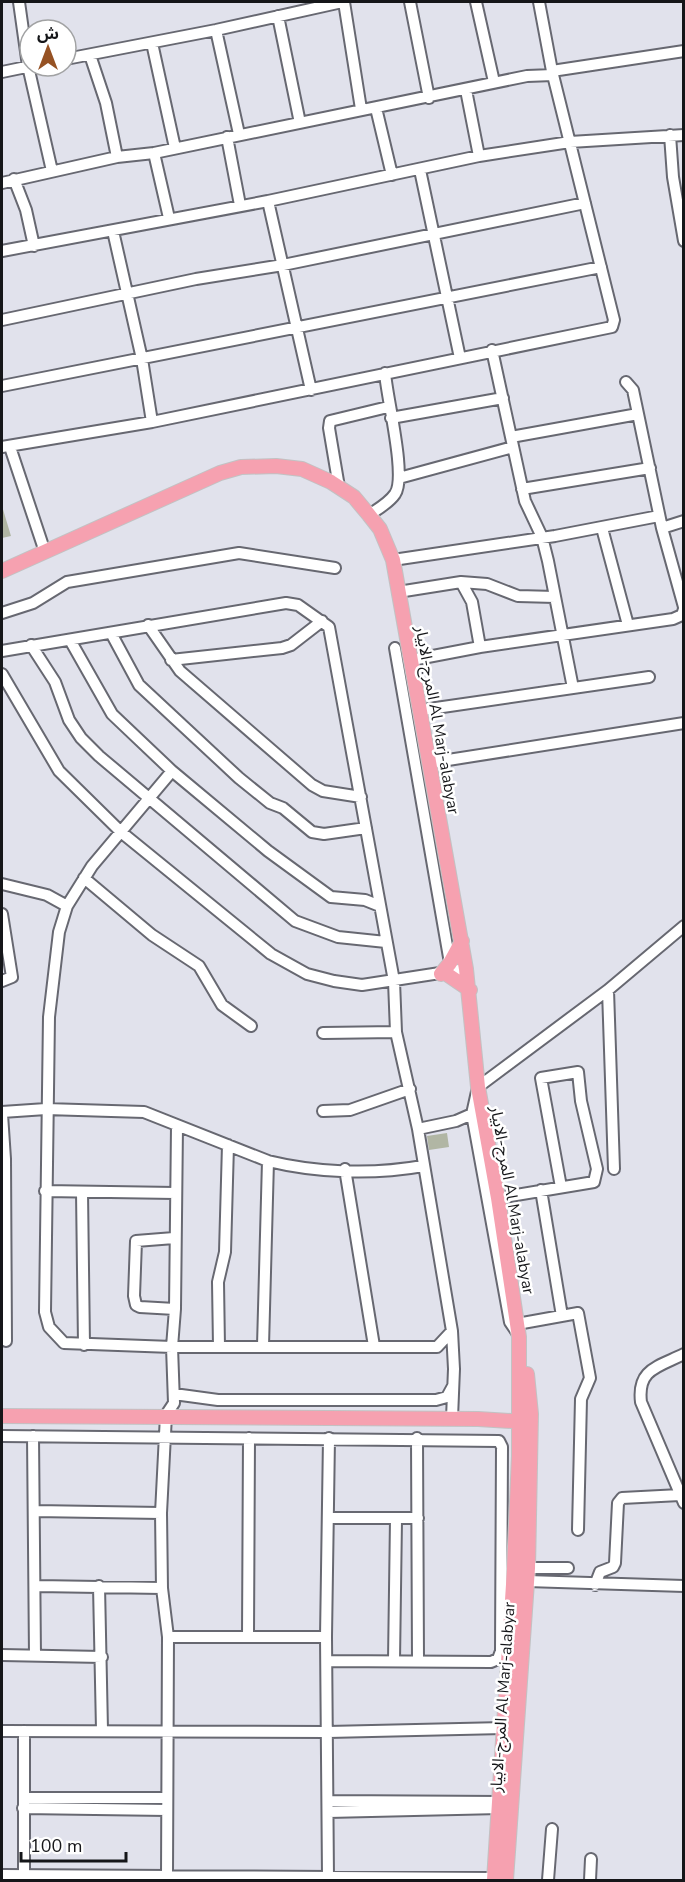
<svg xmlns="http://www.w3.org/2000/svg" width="685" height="1882" font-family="'Nunito Sans','Noto Sans Arabic',sans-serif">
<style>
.park{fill:#b1b6a4}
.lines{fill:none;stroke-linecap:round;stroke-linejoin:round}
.minor-casing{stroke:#676871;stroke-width:14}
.major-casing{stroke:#c2c2c3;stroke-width:16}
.minor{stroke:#fff;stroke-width:10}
.major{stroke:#f6a1b0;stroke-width:14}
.labels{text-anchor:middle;stroke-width:5;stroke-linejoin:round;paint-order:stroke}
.street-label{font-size:16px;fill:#151619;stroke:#fff}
</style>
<rect width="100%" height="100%" fill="#e1e2ec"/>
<path class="park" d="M2,506L11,536L2,538Z
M447,1133L449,1147L429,1150L427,1136Z"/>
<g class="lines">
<defs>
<path id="minor" d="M19,2L28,66L52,171
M344,2L361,109
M410,2L429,98
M476,2L494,82
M278,16L300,123
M216,30L239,134
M152,43L175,148
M90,55L106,103L117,157
M66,59L216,30L342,2
M552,71L684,51
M2,72L31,66
M466,90L479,156
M376,108L392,175
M670,135L673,177L684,241
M227,137L240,205
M154,153L169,218
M420,170L460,358
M14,179L26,210L34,246
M2,183L117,157L154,153L527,76L553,75
M268,201L311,390
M113,231L142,359L152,422
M2,251L268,201L479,156L570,142L684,135
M2,320L196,279L283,265L585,203
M492,350L525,501L542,537L548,561L573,688
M626,382L633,390L662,528L684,607
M2,386L601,267
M391,418L503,398
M511,437L638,414
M2,447L152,422L612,327L614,320L552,71L539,2
M10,447L45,552
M399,478L513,447
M339,487L329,428L330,421L388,407
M522,489L650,468
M369,515C378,509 389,503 395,494C407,477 387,399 385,373
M602,528L628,625
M662,528L684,521
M393,560L555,536L659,516
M461,582L487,584L518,596L555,597
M398,592L461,582L472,602L480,647
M2,613L33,603L67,582L239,553L335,568
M148,625L180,671L312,785L323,791L361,797
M111,633L139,685L239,778L270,803L283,808L312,832L324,834L366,828
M70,640L112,714L172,771L268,851L331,897L365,900L380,906
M31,645L55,682L69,720L81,738L99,756L295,921L338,937L386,942
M395,648L450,963
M2,651L286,603L298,605L329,627L394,981L396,1032L418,1129L452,1331L454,1369L452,1418
M171,660L282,648L291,645L322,621
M412,660L480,647L673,619L682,615L684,609
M2,674L59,771L121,832L271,954L307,974L334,981L362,985L466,969
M422,710L649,677
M429,763L684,723
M172,771L92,866L67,906L59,932L49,1017L45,1312L49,1327L64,1343L172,1347H437L452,1331
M84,878L152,935L199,966L222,1005L251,1026
M2,884L47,895L67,906
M2,914L12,977L2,981
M608,990L614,1169
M323,1033L396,1032
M323,1111L350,1110L410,1089
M2,1112L46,1109L144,1112L268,1161C317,1173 373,1175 423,1166
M2,1114L5,1159L6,1341
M472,1114L510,1322L518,1334
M418,1129L456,1121L472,1114L478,1087L608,990L684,926
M345,1169L374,1346
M541,1190L562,1316
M45,1191L175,1193
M82,1192L84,1345
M498,1198L594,1182L597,1169L581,1101L578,1072L541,1078L561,1187
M174,1238L136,1241L134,1296L136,1305L140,1307L175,1309
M517,1324L578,1313L590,1378L581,1399L578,1530
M263,1346L268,1161
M219,1347L218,1282L225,1252L228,1145
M684,1354C658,1367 637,1369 641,1402L684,1503
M174,1394L218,1400H436L447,1397L453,1386
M2,1436L499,1441L502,1447L501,1651L498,1659L491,1662L327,1661
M33,1436L35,1656
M417,1438L418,1660
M35,1511L161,1513
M328,1518H418
M528,1568H568
M527,1581L684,1586
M595,1585L600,1572L613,1567L615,1563L618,1503L622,1498L680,1495
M37,1586L162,1588
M99,1586L102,1730
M248,1636L249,1438
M168,1637H326
M2,1655L102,1657
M394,1661L396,1519
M2,1731L328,1732L504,1728
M24,1731V1875
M24,1798H167
M328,1801L500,1802
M23,1808L167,1810
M328,1812L500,1808
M2,1875L494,1878
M167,1876L168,1637L162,1588L161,1513L166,1415L174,1403L172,1347L175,1309L177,1126
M328,1877L326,1637L329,1438
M548,1880L552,1829
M590,1880L591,1859"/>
<path id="major" d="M2,571L220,473L241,467L276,466L302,469L331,482L354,497L369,515L380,529L393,560L466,969L478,1087L498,1198L519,1337V1456L514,1569L494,1880
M445,973L470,990
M441,974L450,963L462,941
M2,1416L478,1419L527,1422
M506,1880L528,1568L531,1414L527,1374"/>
</defs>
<use href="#minor" class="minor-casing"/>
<use href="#major" class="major-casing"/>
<use href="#minor" class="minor"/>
<use href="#major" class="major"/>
</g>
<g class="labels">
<g class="street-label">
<text transform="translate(438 720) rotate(80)" y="6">المرج-الابيار Al Marj-alabyar</text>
<text transform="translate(513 1200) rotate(80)" y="6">المرج-الابيار Al Marj-alabyar</text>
<text transform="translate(502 1697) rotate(-86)" y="6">المرج-الابيار Al Marj-alabyar</text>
</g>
</g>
<rect width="685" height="1882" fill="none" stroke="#151619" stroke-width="6"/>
<g transform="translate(48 48)"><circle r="28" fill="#ffffff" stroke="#a1a2a3" stroke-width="1.5"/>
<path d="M0-4.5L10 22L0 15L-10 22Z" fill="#965224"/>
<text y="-9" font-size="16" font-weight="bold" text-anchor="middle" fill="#151619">ش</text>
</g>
<path d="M21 1852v9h105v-9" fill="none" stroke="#151619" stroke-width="3"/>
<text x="30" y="1852" font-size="18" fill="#151619" stroke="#ffffff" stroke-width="4.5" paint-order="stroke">100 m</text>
</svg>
